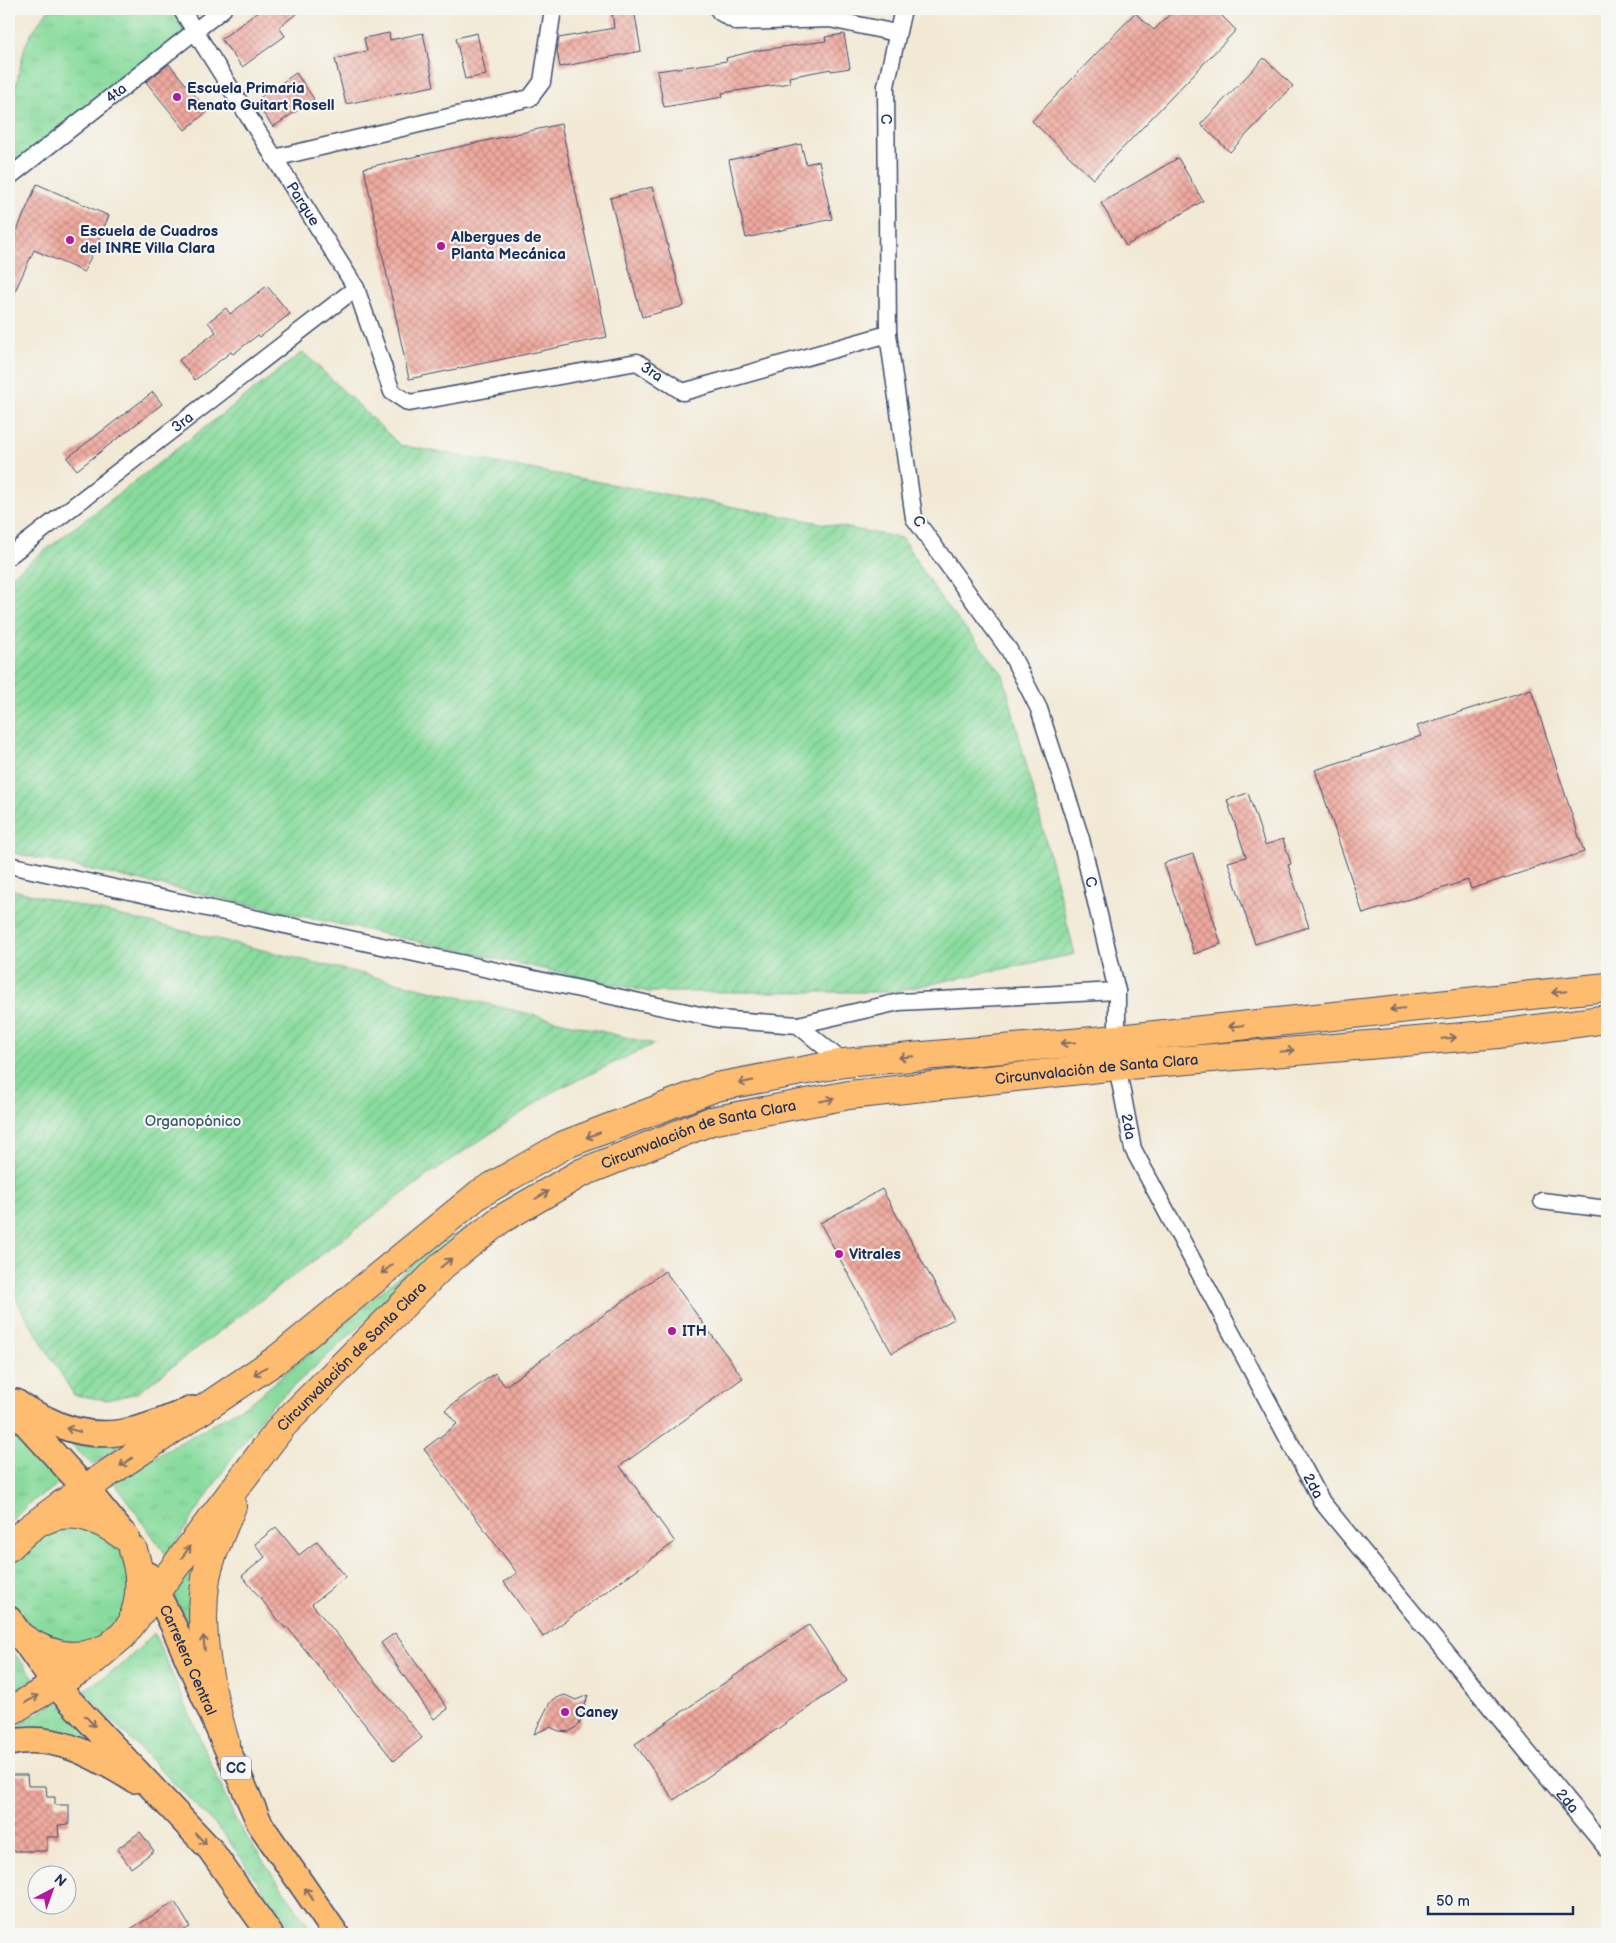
<svg xmlns="http://www.w3.org/2000/svg" width="1616" height="1943" font-family="'Balsamiq Sans',sans-serif">
<style>
.grass{fill:url(#grass-tufts);stroke:#52857e}
.garden{fill:url(#garden-furrows);stroke:#52857e}
.building{fill:url(#building-cross-hatch)}
.lines{fill:none;stroke-linecap:round;stroke-linejoin:round}
.street-casing{stroke:#3b4b70;stroke-width:19}
.primary-casing{stroke:#3b4b70;stroke-width:28}
.highway-casing{stroke:#3b4b70;stroke-width:30}
.street{stroke:#fff;stroke-width:16}
.primary{stroke:#febc70;stroke-width:25}
.highway{stroke:#febc70;stroke-width:28}
.oneway{stroke:#816e66}
.poi-dot{fill:#b5179e;stroke:#f6f6f2;stroke-width:2}
.labels{text-anchor:middle;stroke-width:4.5;stroke-linejoin:round;paint-order:stroke}
.shield{fill:#f6f6f2;stroke:#5d6b8a;stroke-width:1}
.shield-label{font-size:14px;font-weight:bold;fill:#1b2f5e}
.poi-label{font-size:15px;font-weight:bold;fill:#1b2f5e;stroke:#f6f6f2;text-anchor:start}
.street-label{font-size:15px;fill:#1b2f5e;stroke:#f6f6f2}
.park-label{font-size:15px;fill:#365a6e;stroke:#f6f6f2}
</style>
<defs>
<pattern id="grass-tufts" width="24" height="20" patternUnits="userSpaceOnUse" patternTransform="scale(1.25)"><rect width="24" height="20" fill="#88db9d"/><path d="M3 7l-1-3M5 7V3M7 7l1-3M15 17l-1-3M17 17v-4M19 17l1-3" fill="none" stroke="#75bc8a"/></pattern>
<pattern id="garden-furrows" width="10" height="10" patternUnits="userSpaceOnUse" patternTransform="scale(1.25)"><rect width="10" height="10" fill="#88db9d"/><path d="M-1 1l2-2M0 10L10 0M9 11l2-2" fill="none" stroke="#75bc8a"/></pattern>
<pattern id="building-cross-hatch" width="8" height="8" patternUnits="userSpaceOnUse" patternTransform="scale(1.25)"><rect width="8" height="8" fill="#f0a99e"/><path d="M0 0l8 8M0 8l8-8" fill="none" stroke="#c28a84"/></pattern>
</defs>
<rect width="100%" height="100%" fill="#f6f6f2"/>
<filter id="ink" filterUnits="userSpaceOnUse"><feTurbulence type="fractalNoise" baseFrequency=".02" numOctaves="2"/><feDisplacementMap in="SourceGraphic" scale="10" xChannelSelector="R" yChannelSelector="G"/><feConvolveMatrix kernelMatrix="1 2 1 2 8 2 1 2 1" color-interpolation-filters="sRGB"/></filter>
<filter id="wash" filterUnits="userSpaceOnUse"><feTurbulence type="fractalNoise" baseFrequency=".0096" numOctaves="4" result="noise"/><feDisplacementMap in="SourceGraphic" scale="20" xChannelSelector="R" yChannelSelector="G"/><feGaussianBlur stdDeviation="1.12" result="paint"/><feColorMatrix in="noise" values="0 0 0 0 0 0 0 0 0 0 0 0 0 0 0 0 0 1.4 0 .05"/><feComposite in="paint" operator="in"/></filter>
<g filter="url(#wash)">
<rect width="100%" height="100%" fill="#f2e9d5"/>
<path class="grass" d="M49,9H174L189,31L20,159L15,160L11,159L9,156V117L25,46L32,32Z
M475,1222L267,1410L231,1459L167,1556L113,1481L253,1401L432,1248Z
M9,1424L67,1479L29,1503L9,1524Z
M63,1436L122,1446L92,1465Z
M73,1524C94,1533 125,1540 129,1567C132,1580 128,1597 128,1610L97,1642L53,1645C44,1638 23,1626 17,1617C4,1594 7,1550 33,1537C45,1531 60,1528 73,1524Z
M199,1560L191,1630L173,1595Z
M154,1633L237,1823L314,1934H294L224,1834L83,1691L122,1665Z
M9,1647L35,1679L9,1694Z
M58,1701L99,1742L54,1732L15,1728Z"/>
<path class="garden" d="M303,352L400,445L902,538L941,599L1003,674L1075,954L892,992H649L9,852V578Z
M9,889L654,1044L556,1090L428,1175L137,1393L107,1400L74,1395L9,1289Z"/>
<g id="blocks">
<path class="building" d="M262,9H303L279,27L285,36L242,67L221,39Z
M634,9L641,51L560,67L557,51L559,38L614,28L612,12Z
M1175,9H1215L1236,30L1093,179L1032,121L1135,13L1154,30Z
M389,33L390,40L423,33L434,86L346,104L335,59L367,51L364,38Z
M477,33L486,75L465,79L456,38Z
M844,34L850,68L831,71V69L789,77L790,83L722,93L723,97L664,107L657,71L727,61L726,58L754,51L826,41L825,37Z
M1264,58L1293,86L1230,152L1201,124Z
M169,64L208,111L185,130L146,82Z
M296,73L314,99L273,127L255,101Z
M561,124L607,337L409,379L364,168Z
M801,144L806,164L819,161L832,219L746,238L729,160Z
M1178,158L1203,201L1126,246L1101,203Z
M37,184L109,216L84,272L34,250L9,304V249Z
M652,187L684,306L642,317L610,198Z
M267,286L290,314L260,337L258,335L233,354L231,352L195,380L179,360L216,332L208,322L226,308L230,314Z
M153,392L162,404L77,470L67,458Z
M1531,689L1584,852L1471,889L1468,880L1363,914L1315,770L1421,736L1417,726Z
M1248,793L1265,845L1283,839L1291,864L1288,865L1309,927L1255,944L1228,862L1246,857L1227,800Z
M1193,854L1221,944L1194,954L1164,863Z
M882,1189L954,1319L892,1353L820,1223Z
M665,1271L743,1378L620,1466L675,1542L543,1637L504,1582L517,1573L424,1449L457,1424L445,1410L495,1373L505,1386Z
M276,1527L299,1555L317,1541L346,1577L312,1604L422,1738L394,1761L287,1627L285,1628L242,1576L265,1557L255,1544Z
M809,1625L847,1681L674,1800L635,1744Z
M395,1633L448,1709L434,1719L381,1643Z
M565,1695L576,1700L588,1695L579,1725L569,1732L559,1731L550,1727L534,1734L549,1704L553,1699Z
M9,1775H27L28,1786H46L47,1797H55V1805H69V1824L58,1825L59,1837H47V1851H9Z
M140,1832L154,1851L131,1868L117,1849Z
M175,1902L190,1927L177,1934H122Z"/>
</g>
</g>
<g filter="url(#ink)">
<use href="#blocks" fill-opacity="0" stroke="#3b4b70" stroke-width="1"/>
<g class="lines">
<defs>
<g id="street">
<path id="s1" d="M181,9L356,288L392,392L409,403L637,362L683,392L888,334"/>
<path d="M718,9L720,12L737,22L830,19L896,33"/>
<path id="s2" d="M903,9L886,86L888,334L914,518L1009,650L1039,709L1081,839L1117,991V1066L1133,1149L1322,1502L1607,1849"/>
<path d="M274,158L530,98L542,82L553,9"/>
<path id="s3" d="M9,177L223,9"/>
<path id="s4" d="M9,556L356,288"/>
<path d="M9,865L718,1019L798,1025L844,1063"/>
<path d="M798,1025L899,1002L1117,991"/>
<path d="M1542,1201L1607,1209"/>
</g>
<g id="primary">
<path d="M16,1402C25,1409 35,1414 46,1419C100,1447 139,1431 192,1409"/>
<path d="M9,1405L86,1489L123,1534"/>
<path id="s5" d="M148,1575L173,1625L260,1824L336,1934"/>
<path d="M9,1619L56,1686L210,1849L270,1934"/>
<path d="M9,1743C56,1732 96,1757 134,1780"/>
</g>
<g id="highway">
<path d="M45,1520C73,1506 102,1520 125,1537"/>
<path d="M9,1547L25,1532L61,1505L276,1360L479,1194L564,1145L716,1087L844,1063L1117,1039L1607,987"/>
<path d="M133,1550C141,1573 142,1594 134,1616"/>
<path d="M20,1636C45,1654 74,1663 104,1649"/>
<path id="s6" d="M9,1712L88,1665L123,1635L283,1425L443,1265L500,1220L581,1173L711,1121L849,1095L1117,1066L1499,1034L1607,1019"/>
<path d="M225,1742C210,1689 197,1634 206,1578C209,1559 224,1526 232,1506"/>
</g>
</defs>
<use href="#street" class="street-casing"/>
<use href="#primary" class="primary-casing"/>
<use href="#highway" class="highway-casing"/>
<use href="#street" class="street"/>
<use href="#primary" class="primary"/>
<use href="#highway" class="highway"/>
</g>
<defs><path id="oneway-shaft" d="M-6 0H5M1.5-3L5.5 0L1.5 3" fill="none" stroke-width="1.6" stroke-linecap="round" stroke-linejoin="round" transform="scale(1.25)"/></defs>
<g class="oneway">
<use href="#oneway-shaft" transform="translate(1559 992) rotate(174)"/>
<use href="#oneway-shaft" transform="translate(1397 1009) rotate(174)"/>
<use href="#oneway-shaft" transform="translate(1236 1026) rotate(174)"/>
<use href="#oneway-shaft" transform="translate(1449 1038) rotate(-5)"/>
<use href="#oneway-shaft" transform="translate(1068 1043) rotate(175)"/>
<use href="#oneway-shaft" transform="translate(1287 1051) rotate(-5)"/>
<use href="#oneway-shaft" transform="translate(906 1057) rotate(175)"/>
<use href="#oneway-shaft" transform="translate(746 1082) rotate(169)"/>
<use href="#oneway-shaft" transform="translate(827 1100) rotate(-11)"/>
<use href="#oneway-shaft" transform="translate(593 1135) rotate(159)"/>
<use href="#oneway-shaft" transform="translate(542 1195) rotate(-30)"/>
<use href="#oneway-shaft" transform="translate(446 1263) rotate(-40)"/>
<use href="#oneway-shaft" transform="translate(387 1269) rotate(141)"/>
<use href="#oneway-shaft" transform="translate(260 1371) rotate(146)"/>
<use href="#oneway-shaft" transform="translate(73 1430) rotate(-165)"/>
<use href="#oneway-shaft" transform="translate(126 1462) rotate(146)"/>
<use href="#oneway-shaft" transform="translate(186 1552) rotate(-53)"/>
<use href="#oneway-shaft" transform="translate(204 1643) rotate(-96)"/>
<use href="#oneway-shaft" transform="translate(32 1699) rotate(-29)"/>
<use href="#oneway-shaft" transform="translate(90 1721) rotate(46)"/>
<use href="#oneway-shaft" transform="translate(201 1839) rotate(47)"/>
<use href="#oneway-shaft" transform="translate(309 1894) rotate(-125)"/>
</g>
</g>
<g class="poi-dot">
<circle cx="177" cy="97" r="5"/>
<circle cx="70" cy="240" r="5"/>
<circle cx="441" cy="246" r="5"/>
<circle cx="839" cy="1254" r="5"/>
<circle cx="672" cy="1331" r="5"/>
<circle cx="565" cy="1712" r="5"/>
</g>
<g class="labels">
<rect class="shield" x="221" y="1756.5" width="30" height="23" rx="4"/>
<g class="shield-label">
<text x="236" y="1773">CC</text>
</g>
<g class="poi-label">
<text x="187" y="93">Escuela Primaria<tspan x="187" dy="17">Renato Guitart Rosell</tspan></text>
<text x="80" y="236">Escuela de Cuadros<tspan x="80" dy="17">del INRE Villa Clara</tspan></text>
<text x="451" y="242">Albergues de<tspan x="451" dy="17">Planta Mecánica</tspan></text>
<text x="849" y="1259">Vitrales</text>
<text x="682" y="1336">ITH</text>
<text x="575" y="1717">Caney</text>
</g>
<g class="street-label">
<text dy="5" stroke="none"><textPath href="#s3" startOffset="136">4ta</textPath></text>
<text dy="5" stroke="none"><textPath href="#s2" startOffset="112">C</textPath></text>
<text dy="5" stroke="none"><textPath href="#s1" startOffset="230">Parque</textPath></text>
<text dy="5" stroke="none"><textPath href="#s1" startOffset="709">3ra</textPath></text>
<text dy="5" stroke="none"><textPath href="#s4" startOffset="219">3ra</textPath></text>
<text transform="translate(919 521) rotate(64)" y="5">C</text>
<text dy="5" stroke="none"><textPath href="#s2" startOffset="922">C</textPath></text>
<text dy="5" stroke="none"><textPath href="#s6" startOffset="1324">Circunvalación de Santa Clara</textPath></text>
<text dy="5" stroke="none"><textPath href="#s2" startOffset="1171">2da</textPath></text>
<text dy="5" stroke="none"><textPath href="#s6" startOffset="919">Circunvalación de Santa Clara</textPath></text>
<text dy="5" stroke="none"><textPath href="#s6" startOffset="499">Circunvalación de Santa Clara</textPath></text>
<text dy="5" stroke="none"><textPath href="#s2" startOffset="1576">2da</textPath></text>
<text dy="5" stroke="none"><textPath href="#s5" startOffset="94">Carretera Central</textPath></text>
<text dy="5" stroke="none"><textPath href="#s2" startOffset="1981">2da</textPath></text>
</g>
<g class="park-label">
<text x="193" y="1126">Organopónico</text>
</g>
</g>
<rect width="1616" height="1943" fill="none" stroke="#f6f6f2" stroke-width="30"/>
<g transform="translate(52 1890) rotate(41)"><circle r="24" fill="#f6f6f2" stroke="#9ea6b7"/>
<path d="M0-4L9 19L0 12L-9 19Z" fill="#b5179e"/>
<text y="-8" font-size="14" font-weight="bold" text-anchor="middle" fill="#1b2f5e">N</text>
</g>
<path d="M1428 1906v8h145v-8" fill="none" stroke="#1b2f5e" stroke-width="2.5"/>
<text x="1436" y="1906" font-size="15" fill="#1b2f5e" stroke="#f6f6f2" stroke-width="4" paint-order="stroke">50 m</text>
</svg>
